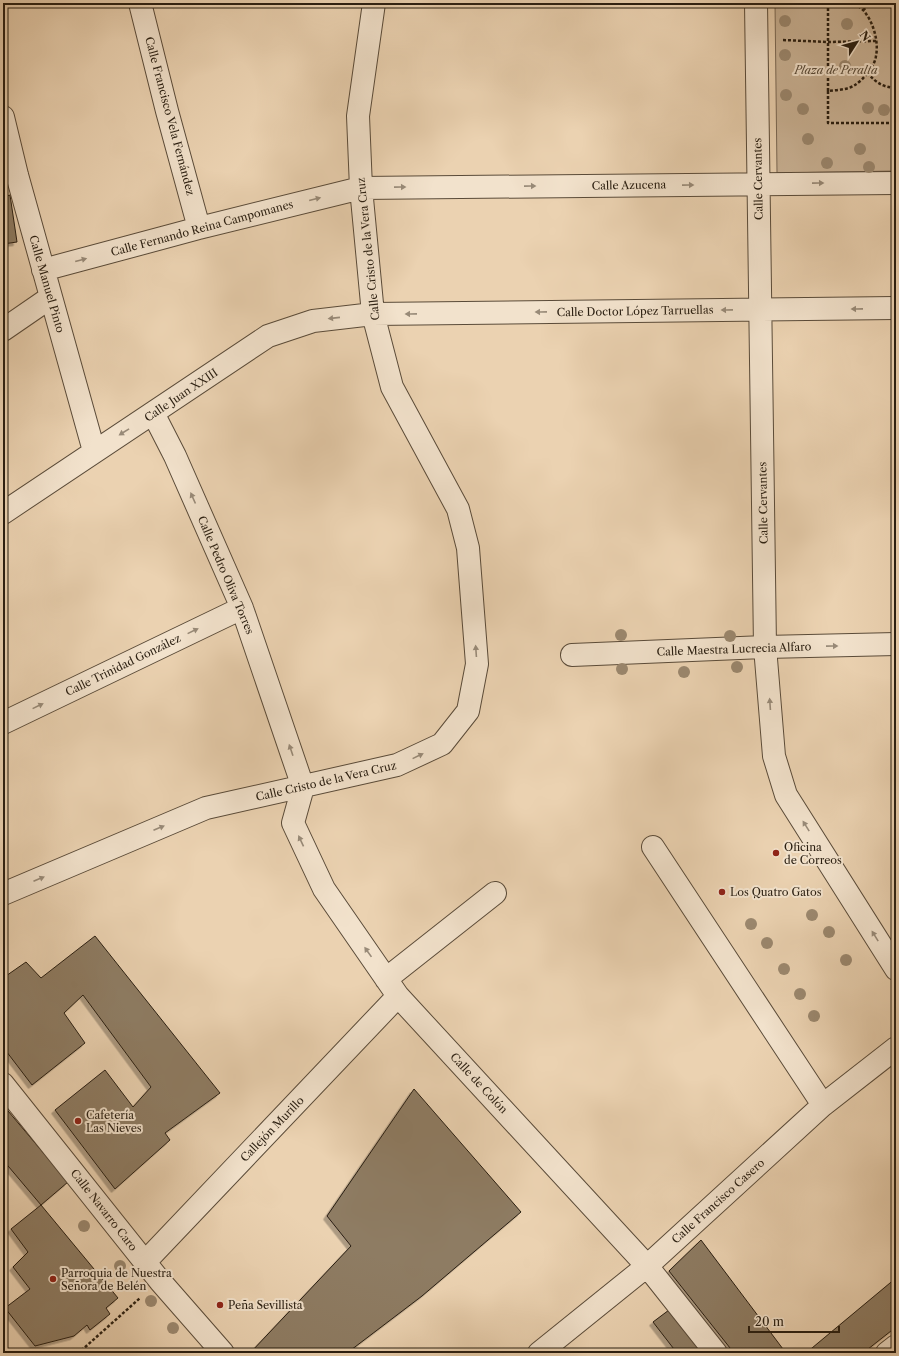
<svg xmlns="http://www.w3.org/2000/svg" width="899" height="1356" font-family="'Libre Caslon Text',serif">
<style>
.green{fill:#cab396;stroke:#7a6854}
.building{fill:#8e7c64;stroke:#291e11;filter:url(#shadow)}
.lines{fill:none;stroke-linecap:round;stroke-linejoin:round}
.minor-casing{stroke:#5a4b39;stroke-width:24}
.path{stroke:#291e11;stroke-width:2.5;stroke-dasharray:3 2;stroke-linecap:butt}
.minor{stroke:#f2e2cc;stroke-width:22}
.tree{fill:#9b886f}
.oneway{fill:#988a78}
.poi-dot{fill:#8f2418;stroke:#f2e2cc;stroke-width:1.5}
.labels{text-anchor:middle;stroke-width:4;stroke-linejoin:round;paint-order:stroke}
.park-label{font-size:11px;font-style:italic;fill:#594b39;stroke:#f2e2cc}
.street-label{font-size:11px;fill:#291e11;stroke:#f2e2cc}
.poi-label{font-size:11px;fill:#291e11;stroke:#f2e2cc;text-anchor:start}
</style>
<defs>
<filter id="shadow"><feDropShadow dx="-3.5" dy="3.5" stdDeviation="0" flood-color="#0004"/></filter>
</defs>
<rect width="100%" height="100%" fill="#ebd2b1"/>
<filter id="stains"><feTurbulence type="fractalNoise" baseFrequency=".005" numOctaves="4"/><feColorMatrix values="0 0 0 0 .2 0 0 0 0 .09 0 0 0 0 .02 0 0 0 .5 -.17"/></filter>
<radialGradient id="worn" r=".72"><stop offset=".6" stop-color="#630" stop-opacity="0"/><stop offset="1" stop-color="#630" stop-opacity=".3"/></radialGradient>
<path class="green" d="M775,3H896V171L777,173Z"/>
<path class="building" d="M10,195L17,242L3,244V197Z
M95,936L220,1093L165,1133L170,1140L115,1189L55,1110L105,1070L133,1107L151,1087L83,995L64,1013L85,1043L32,1085L3,1047V978L26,962L41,978Z
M414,1089L521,1212L422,1296L347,1353H251V1352L351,1246L327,1216Z
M3,1105L68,1182L41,1205L3,1160Z
M41,1205L118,1298L106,1308L110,1314L90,1330L87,1325L74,1336L35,1346L5,1308L30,1289L13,1267L28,1252L11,1229Z
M701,1240L786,1353H734L669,1271Z
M896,1278V1327L863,1353H806Z
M677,1304L713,1353H677L653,1322Z"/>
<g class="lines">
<defs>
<path id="minor" d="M140,3L167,111L199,228
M756,3L765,647L774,756L786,795L896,969
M3,117L17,175L94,451
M43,270L199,228L361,188L896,183
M3,330L51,297
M153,413L175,456L242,608L303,787L293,823L324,889L398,996L647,1266L716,1353
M3,513L268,336L313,321L373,314L896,308
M572,655L765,647L896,644
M3,723L242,608
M653,847L823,1105
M3,894L206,808L397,765L442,744L468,711L477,664L468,548L458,509L392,387L373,314L361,188L358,116L374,3
M386,979L495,893
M3,1084L160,1281L223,1353
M145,1262L398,996
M539,1353L647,1266L823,1105L896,1048
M887,1353L896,1346"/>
</defs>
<use href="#minor" class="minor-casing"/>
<path class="path" d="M828,3V91C837,90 847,90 855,85C863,80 875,66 876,56C879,41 873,21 863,10C860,7 856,5 853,3
M863,10L872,3
M783,40L828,42L876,41
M867,73C877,83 882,87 896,88
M828,91V123H896
M61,1353L83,1349L140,1298"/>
<use href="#minor" class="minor"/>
</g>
<g class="tree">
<circle cx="785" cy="21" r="6"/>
<circle cx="847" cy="24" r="6"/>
<circle cx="785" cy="55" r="6"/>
<circle cx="845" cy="66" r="6"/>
<circle cx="786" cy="95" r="6"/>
<circle cx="868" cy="108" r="6"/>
<circle cx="803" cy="109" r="6"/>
<circle cx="884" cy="110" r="6"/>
<circle cx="808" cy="139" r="6"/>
<circle cx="860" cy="149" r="6"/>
<circle cx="827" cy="163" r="6"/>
<circle cx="869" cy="167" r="6"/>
<circle cx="621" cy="635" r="6"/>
<circle cx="730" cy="636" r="6"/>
<circle cx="737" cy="667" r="6"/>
<circle cx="622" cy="669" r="6"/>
<circle cx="684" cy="672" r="6"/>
<circle cx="812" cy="915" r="6"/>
<circle cx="751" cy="924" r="6"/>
<circle cx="829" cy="932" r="6"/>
<circle cx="767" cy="943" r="6"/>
<circle cx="846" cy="960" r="6"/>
<circle cx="784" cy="969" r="6"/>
<circle cx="800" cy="994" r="6"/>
<circle cx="814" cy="1016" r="6"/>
<circle cx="84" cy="1226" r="6"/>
<circle cx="120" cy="1266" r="6"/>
<circle cx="151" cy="1301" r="6"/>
<circle cx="173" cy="1328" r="6"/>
</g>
<defs><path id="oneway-solid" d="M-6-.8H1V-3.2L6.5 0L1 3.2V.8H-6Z"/></defs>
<g class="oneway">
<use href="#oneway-solid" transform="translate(818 183) rotate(-1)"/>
<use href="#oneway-solid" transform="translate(688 185) rotate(-1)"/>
<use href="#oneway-solid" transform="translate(530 186) rotate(-1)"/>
<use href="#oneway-solid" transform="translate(400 187) rotate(-1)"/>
<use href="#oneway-solid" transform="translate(315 199) rotate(-14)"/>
<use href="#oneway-solid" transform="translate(81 260) rotate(-15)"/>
<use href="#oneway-solid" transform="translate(857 309) rotate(179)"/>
<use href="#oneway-solid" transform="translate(727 310) rotate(179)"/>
<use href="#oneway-solid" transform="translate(541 312) rotate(179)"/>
<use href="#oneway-solid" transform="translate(411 314) rotate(179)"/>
<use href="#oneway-solid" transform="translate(334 318) rotate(174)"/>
<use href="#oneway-solid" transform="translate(124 432) rotate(148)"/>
<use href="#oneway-solid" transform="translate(193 498) rotate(-114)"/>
<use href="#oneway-solid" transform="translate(193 631) rotate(-26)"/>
<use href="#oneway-solid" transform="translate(832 646) rotate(-1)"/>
<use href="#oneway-solid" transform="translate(476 651) rotate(-94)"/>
<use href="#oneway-solid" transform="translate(770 704) rotate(-94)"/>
<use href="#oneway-solid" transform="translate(38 706) rotate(-26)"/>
<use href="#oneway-solid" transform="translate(291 750) rotate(-109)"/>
<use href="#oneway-solid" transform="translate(418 756) rotate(-26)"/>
<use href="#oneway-solid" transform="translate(806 826) rotate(-122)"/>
<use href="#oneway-solid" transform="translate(159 828) rotate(-23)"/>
<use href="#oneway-solid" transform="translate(301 841) rotate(-115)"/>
<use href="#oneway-solid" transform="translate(39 879) rotate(-23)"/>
<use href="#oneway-solid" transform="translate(875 936) rotate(-122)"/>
<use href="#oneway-solid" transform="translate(368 952) rotate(-125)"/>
</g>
<g class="poi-dot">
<circle cx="776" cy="853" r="4"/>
<circle cx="722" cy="892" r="4"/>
<circle cx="78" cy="1121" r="4"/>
<circle cx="53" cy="1279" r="4"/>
<circle cx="220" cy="1305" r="4"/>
</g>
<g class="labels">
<g class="park-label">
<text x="836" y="74">Plaza de Peralta</text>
</g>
<g class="street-label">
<text transform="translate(170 116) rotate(75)" y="4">Calle Francisco Vela Fernández</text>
<text transform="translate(758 179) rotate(-91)" y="4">Calle Cervantes</text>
<text transform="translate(629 185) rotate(-1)" y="4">Calle Azucena</text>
<text transform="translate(202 228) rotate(-15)" y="4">Calle Fernando Reina Campomanes</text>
<text transform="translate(368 249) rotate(-96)" y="4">Calle Cristo de la Vera Cruz</text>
<text transform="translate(47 284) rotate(74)" y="4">Calle Manuel Pinto</text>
<text transform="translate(635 311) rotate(-1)" y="4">Calle Doctor López Tarruellas</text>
<text transform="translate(181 395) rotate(-34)" y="4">Calle Juan XXIII</text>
<text transform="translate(763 503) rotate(-91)" y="4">Calle Cervantes</text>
<text transform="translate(226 575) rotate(67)" y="4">Calle Pedro Oliva Torres</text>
<text transform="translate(734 649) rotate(-2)" y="4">Calle Maestra Lucrecia Alfaro</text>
<text transform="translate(123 665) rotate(-26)" y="4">Calle Trinidad González</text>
<text transform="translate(326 781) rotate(-13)" y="4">Calle Cristo de la Vera Cruz</text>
<text transform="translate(479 1083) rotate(47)" y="4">Calle de Colón</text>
<text transform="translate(272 1129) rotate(-46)" y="4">Callejón Murillo</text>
<text transform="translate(718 1201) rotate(-42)" y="4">Calle Francisco Casero</text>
<text transform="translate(104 1210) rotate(52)" y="4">Calle Navarro Caro</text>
</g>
<g class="poi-label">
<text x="784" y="851">Oficina<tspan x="784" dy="13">de Correos</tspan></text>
<text x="730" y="896">Los Quatro Gatos</text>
<text x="86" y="1119">Cafetería<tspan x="86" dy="13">Las Nieves</tspan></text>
<text x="61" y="1277">Parroquia de Nuestra<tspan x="61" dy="13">Señora de Belén</tspan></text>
<text x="228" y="1309">Peña Sevillista</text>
</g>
</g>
<rect width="899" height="1356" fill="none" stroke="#ebd2b1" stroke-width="16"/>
<rect x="4" y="4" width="891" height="1348" fill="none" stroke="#291e11" stroke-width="2"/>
<rect x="8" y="8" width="883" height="1340" fill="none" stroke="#291e11"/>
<g transform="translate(857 42) rotate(54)" stroke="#f2e2cc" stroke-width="3" paint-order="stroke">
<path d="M0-3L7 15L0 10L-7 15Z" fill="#291e11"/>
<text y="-6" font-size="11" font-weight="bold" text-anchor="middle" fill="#291e11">N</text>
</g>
<path d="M749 1326v6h90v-6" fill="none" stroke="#291e11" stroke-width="2"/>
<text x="755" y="1326" font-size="12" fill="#291e11" stroke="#f2e2cc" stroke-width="3" paint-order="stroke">20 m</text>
<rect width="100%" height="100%" filter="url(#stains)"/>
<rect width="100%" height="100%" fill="url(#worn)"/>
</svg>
